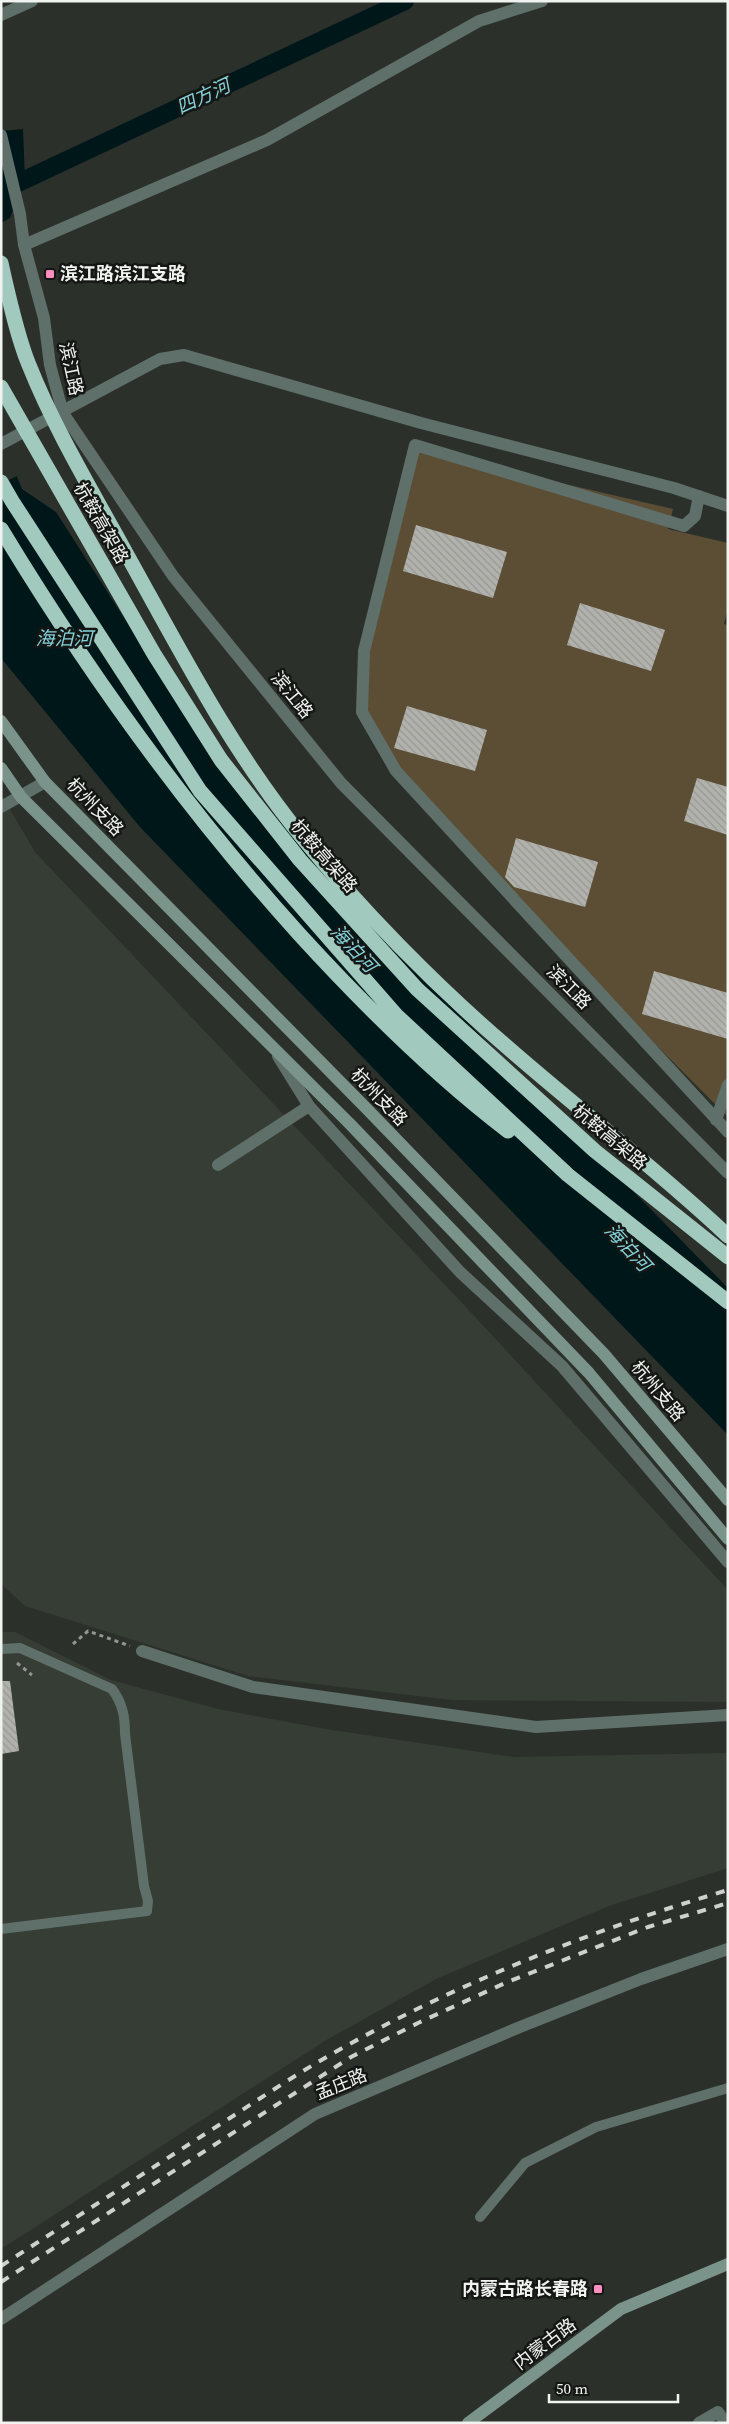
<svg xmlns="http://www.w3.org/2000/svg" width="729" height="2424" font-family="'Source Serif 4','Noto Sans SC',serif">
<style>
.built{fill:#353d34}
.park{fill:#5b4e35}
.water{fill:#00171a}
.pier{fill:#2c302b}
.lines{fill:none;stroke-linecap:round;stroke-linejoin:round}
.canal{stroke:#00171a;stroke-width:18}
.building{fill:url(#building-back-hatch)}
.path{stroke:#929591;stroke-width:3;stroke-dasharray:4 4;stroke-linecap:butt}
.lane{stroke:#5f6f6a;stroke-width:10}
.street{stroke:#5f6f6a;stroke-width:12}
.secondary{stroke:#7a948c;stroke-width:12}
.highway{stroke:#a1c9bd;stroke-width:15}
.rail{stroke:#ced1cd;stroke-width:4;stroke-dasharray:9 9;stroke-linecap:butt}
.highway-bridge{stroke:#a1c9bd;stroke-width:15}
.poi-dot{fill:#fd8ebe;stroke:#151715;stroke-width:2}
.labels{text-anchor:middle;stroke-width:5;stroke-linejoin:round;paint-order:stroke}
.poi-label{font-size:18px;font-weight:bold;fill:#f0f3f0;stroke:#151715;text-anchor:start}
.street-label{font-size:18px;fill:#f0f3f0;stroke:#151715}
.water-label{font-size:19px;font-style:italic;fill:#84d1d9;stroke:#151715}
</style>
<defs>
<pattern id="building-back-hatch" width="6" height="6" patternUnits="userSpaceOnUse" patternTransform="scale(1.25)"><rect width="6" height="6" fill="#b1b2ac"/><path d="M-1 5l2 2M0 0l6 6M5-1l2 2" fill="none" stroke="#979893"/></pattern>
</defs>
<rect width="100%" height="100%" fill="#2c302b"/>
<path class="built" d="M1,794L35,852L465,1306L728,1590V1702L452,1700L248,1676L25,1606L1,1584Z
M1,1632H15L111,1680L218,1709L326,1729L514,1757L728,1753V1868L609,1906L436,1979L328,2039L1,2249Z"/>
<path class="park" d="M419,450L673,509L668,529L728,543V609L724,624L728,625V1117L614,1003L396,771L362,712L364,651Z"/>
<path class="water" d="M23,129L25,180L10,218L1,223V131Z
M1,438L22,489L56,512L171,691L334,886L728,1288V1435L140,827L1,658Z"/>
<path class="pier" d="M1,435L19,475L1,484Z"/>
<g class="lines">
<path class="canal" d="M1,191L405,1"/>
</g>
<path class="building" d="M416,525L507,552L493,598L403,571Z
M580,603L665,630L651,671L567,645Z
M407,706L487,730L475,771L394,748Z
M697,778L728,787V835L684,821Z
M516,838L598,862L585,907L514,887L505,877Z
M654,971L728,993V1039L642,1014Z
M1,1681H10L19,1751L1,1754Z"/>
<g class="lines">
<path class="path" d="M73,1644L88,1631L130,1646
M17,1663L32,1675"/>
<path class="lane" d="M1,1649L20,1648L112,1689C123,1704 125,1717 125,1734L144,1886L148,1901L147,1911L1,1929
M480,2217L525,2163L596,2127L728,2088"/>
<path class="street" d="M1,15L32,1
M1,135L20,214L24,245L44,318L50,365L63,413L173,576L341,783L728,1173
M24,245L267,140L479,21L542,1
M1,444L160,359L184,355L421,423L674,488L728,506
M699,496L695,516L684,526L415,445L364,651L362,712L396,771L728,1132
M1,807L45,782
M278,1056L309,1106L460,1272L562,1366L728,1562
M716,1120L728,1085
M218,1165L309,1106
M142,1651L253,1687L536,1727L728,1715
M1,2319L315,2114L520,2027L641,1979L728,1949
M699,2423L718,2412L726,2423"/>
<path class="secondary" d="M1,721L45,782L367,1109L604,1354L728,1500
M1,768L21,797L349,1123L589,1373L728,1539
M468,2423L621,2309L728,2264"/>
<path class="highway" d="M1,482L12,501L200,791L396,1015L568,1175L728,1302
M1,529C88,673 187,810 300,935C364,1005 432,1073 508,1131"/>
<path class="rail" d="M1,2266C77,2217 153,2167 230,2118C268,2093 306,2068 346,2046C467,1979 596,1929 728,1890
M1,2282L351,2057L418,2023L505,1983L648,1927L728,1903"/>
<path class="highway-bridge" d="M1,263C8,294 17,336 29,365C55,430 92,491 126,553C180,650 231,750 302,837C360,909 436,986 506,1046C579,1110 657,1169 728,1236
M1,387L154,654L221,760L300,860L417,989L595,1151L728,1257"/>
</g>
<g class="poi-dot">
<rect x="45" y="269" width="10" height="10" rx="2.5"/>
<rect x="593" y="2284" width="10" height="10" rx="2.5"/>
</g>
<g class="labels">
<g class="poi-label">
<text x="60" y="280">滨江路滨江支路</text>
<text x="588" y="2295" text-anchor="end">内蒙古路长春路</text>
</g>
<g class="street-label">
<text transform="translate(71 369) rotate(78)" y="6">滨江路</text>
<text transform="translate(101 523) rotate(60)" y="6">杭鞍高架路</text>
<text transform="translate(292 695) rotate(51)" y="6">滨江路</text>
<text transform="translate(95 807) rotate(46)" y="6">杭州支路</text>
<text transform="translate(324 856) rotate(49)" y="6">杭鞍高架路</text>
<text transform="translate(569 987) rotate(45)" y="6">滨江路</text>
<text transform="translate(379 1097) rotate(46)" y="6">杭州支路</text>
<text transform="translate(610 1137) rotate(40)" y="6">杭鞍高架路</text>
<text transform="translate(658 1391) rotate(50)" y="6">杭州支路</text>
<text transform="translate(341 2084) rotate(-22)" y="6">孟庄路</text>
<text transform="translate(545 2344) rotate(-37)" y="6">内蒙古路</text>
</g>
<g class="water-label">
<text transform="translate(203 96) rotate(-25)" y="7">四方河</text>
<text x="64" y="645">海泊河</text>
<text transform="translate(354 948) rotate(47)" y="7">海泊河</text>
<text transform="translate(628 1247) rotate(47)" y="7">海泊河</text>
</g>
</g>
<rect width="729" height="2424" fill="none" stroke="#f0f3f0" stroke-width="5"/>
<path d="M549 2394v8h129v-8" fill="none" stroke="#f0f3f0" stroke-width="2.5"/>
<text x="556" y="2394" font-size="15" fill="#f0f3f0" stroke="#151715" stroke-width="4" paint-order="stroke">50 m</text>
</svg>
